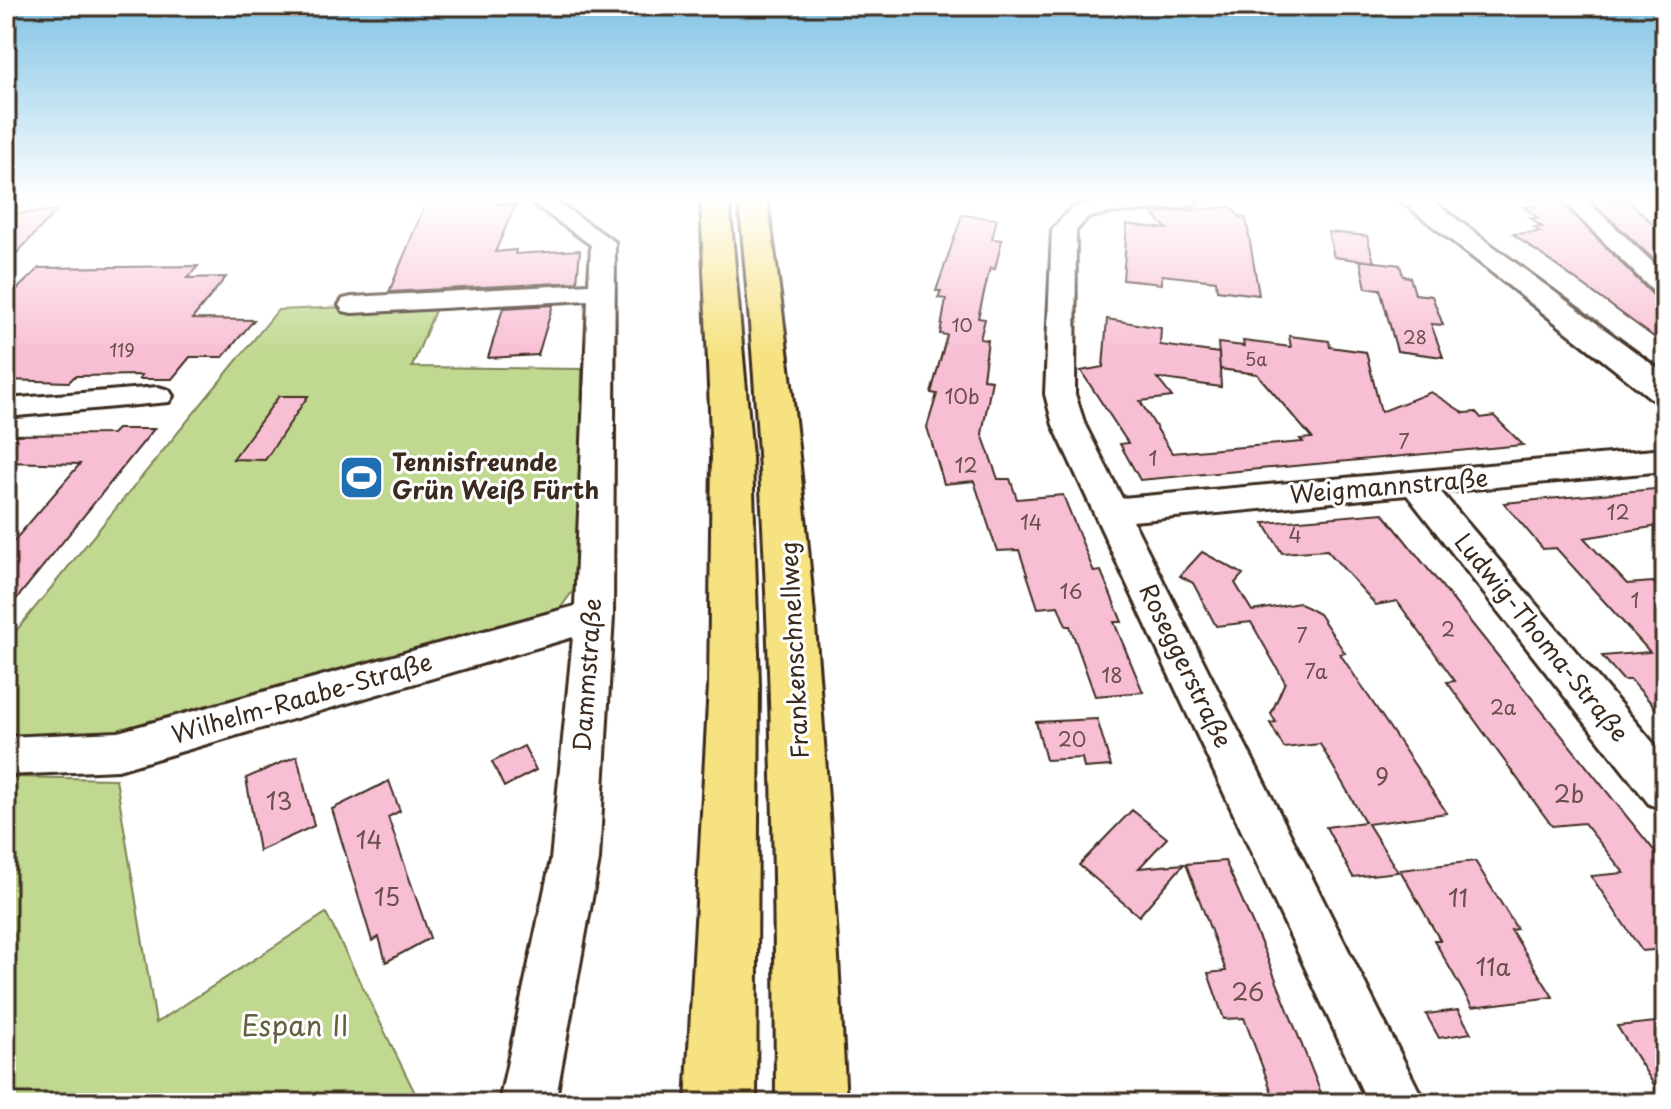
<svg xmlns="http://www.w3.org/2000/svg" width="1671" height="1109" font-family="'Playpen Sans',sans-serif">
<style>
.green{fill:#c0d88f;stroke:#7e8156;stroke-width:2}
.building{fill:#f8bfd4;stroke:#3b2a1e;stroke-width:2}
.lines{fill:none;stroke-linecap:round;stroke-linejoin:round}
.street-casing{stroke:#3b2a1e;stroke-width:6}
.secondary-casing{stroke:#3b2a1e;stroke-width:6}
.highway-casing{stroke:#3b2a1e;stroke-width:6}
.street{fill:#fff;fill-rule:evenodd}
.secondary{fill:#fff;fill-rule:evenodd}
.highway{fill:#f6e281;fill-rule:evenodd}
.labels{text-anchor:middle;stroke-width:6;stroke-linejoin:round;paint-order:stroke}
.far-number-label{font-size:18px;fill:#6a4f4c}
.number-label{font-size:20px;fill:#6a4f4c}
.poi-label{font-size:24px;font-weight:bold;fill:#3b2a1e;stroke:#fff;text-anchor:start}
.street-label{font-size:24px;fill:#3b2a1e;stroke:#fff}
.near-number-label{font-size:24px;fill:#6a4f4c}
.near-park-label{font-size:28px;fill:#635e40;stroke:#fff}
</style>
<rect width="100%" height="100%" fill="#fff"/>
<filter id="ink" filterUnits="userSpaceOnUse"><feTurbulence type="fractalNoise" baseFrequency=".0125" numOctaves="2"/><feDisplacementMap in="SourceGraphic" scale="16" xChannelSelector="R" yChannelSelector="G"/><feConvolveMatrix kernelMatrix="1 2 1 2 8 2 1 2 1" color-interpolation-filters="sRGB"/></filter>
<g filter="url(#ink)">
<path class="green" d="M438,303L412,367L582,369L578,584L551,621L122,739L6,747V643L278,310Z
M6,777L116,779L156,1023L326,913L420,1103H6Z"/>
<path class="building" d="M427,200H499L497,204H516L495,252L516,250L515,254L580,250L577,282L389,292Z
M1526,200H1559L1654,296L1665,299V306L1654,307L1665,315V345L1513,234L1540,232L1534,227H1542L1530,218H1538L1524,207L1535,206Z
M1590,200H1628L1665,236V270Z
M1231,207L1240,217L1246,218L1259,295L1217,290L1216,281L1162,275V284L1123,280L1127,224L1167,229L1152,213Z
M56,211L6,265V214Z
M962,215L997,219L992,239L1002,240L995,269L990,268L978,318L985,319L980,339L988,340L983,379L992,380L982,434L998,479H1010L1017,499L1063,495L1094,572L1101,571L1122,622H1114L1143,692L1095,696L1070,626H1066L1058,606L1038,608L1019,550L997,551L974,481L944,484L927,427L937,394L931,393L947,335L940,334L946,299L938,298L941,291H936Z
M1328,232L1367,236L1374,262L1334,257Z
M1360,260L1400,265L1403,276L1410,277L1415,294L1432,296L1443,325L1431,324L1443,357L1397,351L1380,289L1366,288Z
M198,266L187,278L226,277L192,319L254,320L223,357H190L172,379H139L142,375L75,376L69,382L6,380V300L39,268Z
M553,305L538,355L488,358L503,308Z
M1107,319L1161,328L1160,345L1219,353L1221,387L1157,378L1172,397L1140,401L1172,453L1303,442L1300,439L1312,438L1257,374L1220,369L1218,343L1244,346L1243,341L1291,347L1289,336L1329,341L1330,347L1366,352L1381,412L1431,392L1464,413L1476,412L1481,418L1494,416L1523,445L1140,480L1120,444L1128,443L1081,371L1103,367Z
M279,396H308L265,460L233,459Z
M117,429H154L6,612V550L80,464L6,462V435L112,434Z
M1665,488V525L1584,538L1627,584L1653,582L1665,594V719L1631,680H1623L1602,656L1650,652L1556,548L1543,549L1504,503Z
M1383,513L1665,864V949L1642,951L1591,876L1624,873L1584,823L1552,826L1447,682L1455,681L1397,601L1376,605L1327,550L1282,553L1264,523Z
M1202,552L1243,574L1235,583L1252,611L1299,603L1319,614L1345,653L1340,654L1447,813L1368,824L1398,872L1353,877L1326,827L1365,822L1320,744L1284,748L1270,723L1276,722L1271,714L1285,682L1251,622L1216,626L1193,583L1180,576Z
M1097,719L1111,766L1084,768L1082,758L1046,760L1036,722Z
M524,746L536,770L504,787L492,762Z
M297,756L314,826L259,851L246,778Z
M389,781L400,811L388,817L430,938L386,962L379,937L372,941L332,809Z
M1132,810L1167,838L1139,868L1184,864L1139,916L1079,865Z
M1225,861L1264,950L1325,1103H1276L1244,1018L1224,1019L1208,973L1226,971L1186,864Z
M1475,861L1517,929L1511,930L1553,997L1472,1007L1434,940H1440L1400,870Z
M1458,1010L1471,1033L1439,1038L1426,1014Z
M1665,1021V1102L1617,1026Z"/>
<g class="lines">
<defs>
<path id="street" d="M528,200H554L615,242L613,616L599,860L555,1103H499L551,860L573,637L118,770L6,775V737L118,732L575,606L588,300L352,313L343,311L339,305L343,299L352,297L589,284L591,245Z
M1105,200H1197L1194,205L1186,207L1107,213L1087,218L1076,231L1075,394L1085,425L1122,498L1665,449V471L1441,492L1665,757V810L1649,804L1407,495L1133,521L1425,1103H1368L1053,425L1045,394L1052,230L1071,208Z
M1562,200H1586L1665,274V296L1656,294Z
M158,387L169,390L173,396L169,402L6,417V399Z"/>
<path id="secondary" d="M1400,200H1431L1665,374V402L1652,399Z"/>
<path id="highway" d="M701,200H729L752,457L759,685L756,1103H686L709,685L712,457Z
M739,200H767C811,500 830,801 846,1103H776C775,801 769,501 739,200Z"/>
</defs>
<use href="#street" class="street-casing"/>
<use href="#secondary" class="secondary-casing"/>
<use href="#highway" class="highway-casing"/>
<use href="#street" class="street"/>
<use href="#secondary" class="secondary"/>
<use href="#highway" class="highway"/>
</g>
</g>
<linearGradient id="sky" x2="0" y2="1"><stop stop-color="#82c4e5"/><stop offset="0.56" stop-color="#fff"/><stop offset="1" stop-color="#fff" stop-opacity="0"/></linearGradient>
<rect width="1671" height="355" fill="url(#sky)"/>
<defs>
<symbol id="stadium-square" viewBox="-11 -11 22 22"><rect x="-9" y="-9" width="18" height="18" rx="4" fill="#1f6fb2" stroke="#fff"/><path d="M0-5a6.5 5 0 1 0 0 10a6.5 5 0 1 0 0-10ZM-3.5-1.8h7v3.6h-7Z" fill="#fff"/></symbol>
</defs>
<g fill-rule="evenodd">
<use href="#stadium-square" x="336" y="452" width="51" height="51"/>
</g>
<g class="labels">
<g class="far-number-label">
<text x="962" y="332">10</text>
<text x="1415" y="344">28</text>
<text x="122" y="357">119</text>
<text x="1256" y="366">5a</text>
</g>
<g class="number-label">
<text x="962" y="404">10b</text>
<text x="1404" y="449">7</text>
<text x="1153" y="466">1</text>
<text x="966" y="473">12</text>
<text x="1618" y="520">12</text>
<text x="1031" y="530">14</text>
<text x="1295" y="543">4</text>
<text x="1071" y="599">16</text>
<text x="1635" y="608">1</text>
<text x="1448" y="637">2</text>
<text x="1302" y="643">7</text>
<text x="1316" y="679">7a</text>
<text x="1112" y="683">18</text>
<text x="1503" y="715">2a</text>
<text x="1072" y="747">20</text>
</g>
<g class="poi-label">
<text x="392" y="471">Tennisfreunde<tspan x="392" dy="28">Grün Weiß Fürth</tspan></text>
</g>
<g class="street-label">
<text transform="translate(1389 487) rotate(-5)" y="8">Weigmannstraße</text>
<text transform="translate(1541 638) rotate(51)" y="8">Ludwig-Thoma-Straße</text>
<text transform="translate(795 650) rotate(-93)" y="8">Frankenschnellweg</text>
<text transform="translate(1185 666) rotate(64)" y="8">Roseggerstraße</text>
<text transform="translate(588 675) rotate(-86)" y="8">Dammstraße</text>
<text transform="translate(302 699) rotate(-16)" y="8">Wilhelm-Raabe-Straße</text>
</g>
<g class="near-number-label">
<text x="1382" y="786">9</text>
<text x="1569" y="803">2b</text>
<text x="279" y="810">13</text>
<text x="369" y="849">14</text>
<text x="387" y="906">15</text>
<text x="1458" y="907">11</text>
<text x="1493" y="976">11a</text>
<text x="1248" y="1001">26</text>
</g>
<g class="near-park-label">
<text x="295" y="1036">Espan II</text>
</g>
</g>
<rect width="1671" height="1109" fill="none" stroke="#fff" stroke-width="32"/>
<rect x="16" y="16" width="1639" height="1077" fill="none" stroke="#3b2a1e" stroke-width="3" filter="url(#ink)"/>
</svg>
